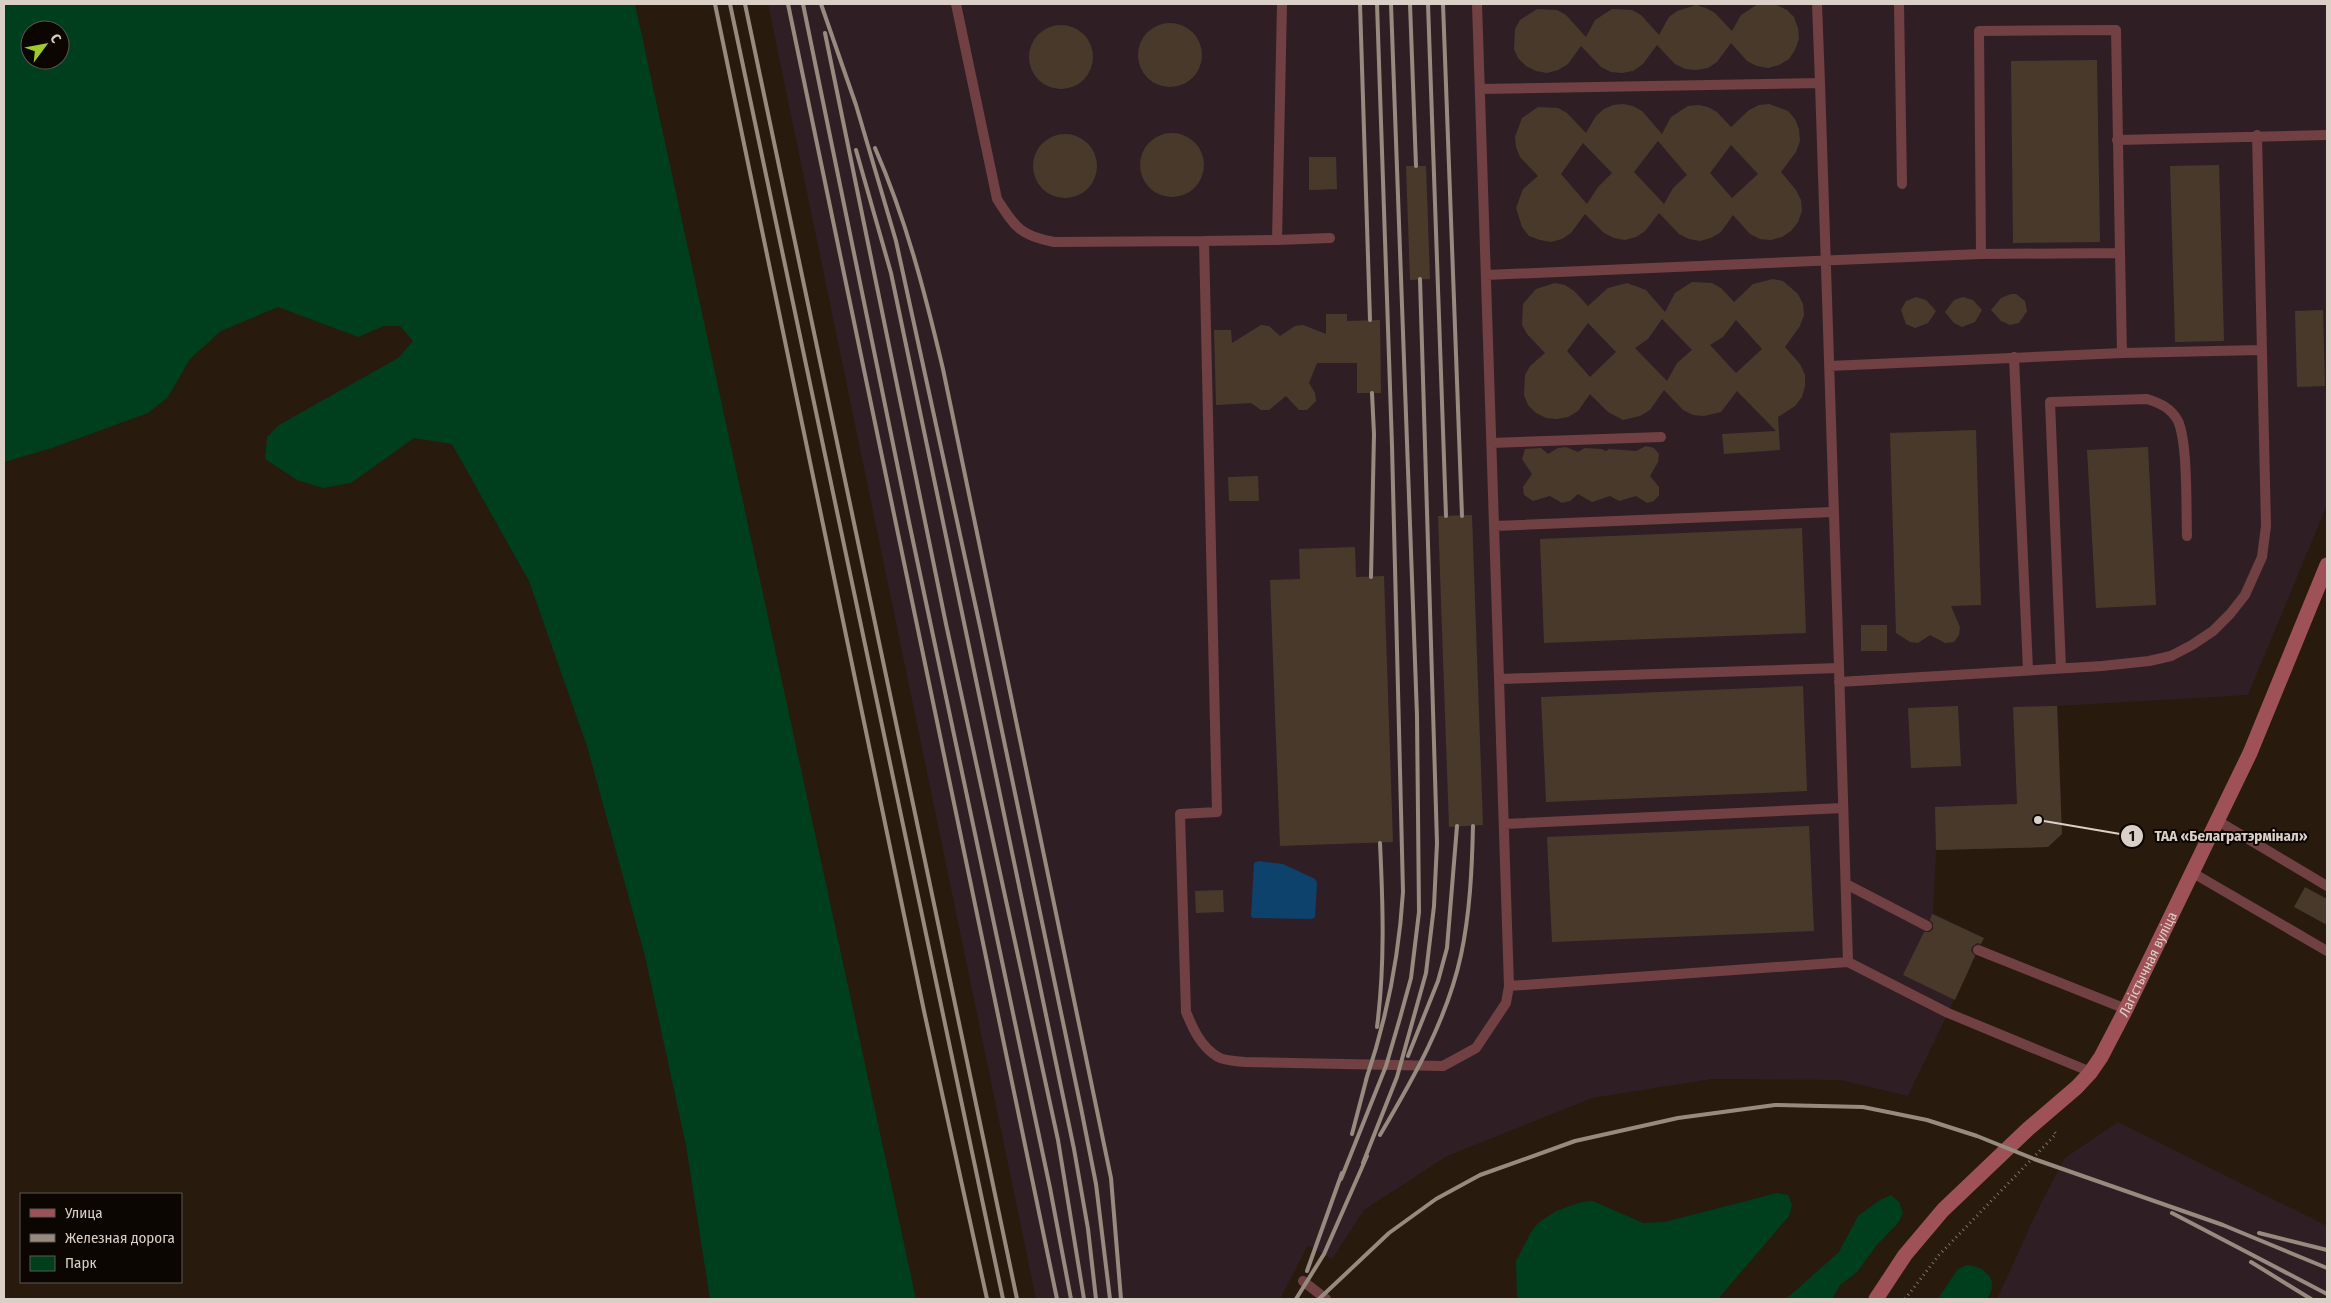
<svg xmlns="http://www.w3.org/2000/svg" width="2331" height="1303" font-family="'Fira Sans Condensed',sans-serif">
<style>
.industrial{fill:#301e25}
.green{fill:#003f1e;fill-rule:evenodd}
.water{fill:#0d426c}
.building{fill:#49392b;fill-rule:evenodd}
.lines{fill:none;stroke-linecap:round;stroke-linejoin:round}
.path{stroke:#82766a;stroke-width:3;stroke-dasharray:1 4;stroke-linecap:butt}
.lane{stroke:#704043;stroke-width:10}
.secondary{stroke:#9e5258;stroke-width:15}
.rail{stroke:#978b80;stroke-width:4}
.labels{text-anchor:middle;stroke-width:4;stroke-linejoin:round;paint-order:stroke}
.street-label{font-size:14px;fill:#dad0c7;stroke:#0c0603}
.leader{fill:none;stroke:#dad0c7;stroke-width:2}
.callout-dot{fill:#dad0c7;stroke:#0c0603;stroke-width:2}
.mark-label{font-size:15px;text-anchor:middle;font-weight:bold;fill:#111}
.callout-label{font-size:15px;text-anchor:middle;font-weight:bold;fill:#dad0c7;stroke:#0c0603;stroke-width:4;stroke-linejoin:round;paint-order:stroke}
</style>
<rect width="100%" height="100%" fill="#281a0c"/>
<path class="industrial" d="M768,4H2327V505L2248,695L2058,706L2062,834L2048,847L1936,850L1933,913L1984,938L1908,1096L1840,1080L1712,1079L1592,1098L1447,1156L1364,1210L1332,1259L1308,1245L1280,1299H1036Z
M2118,1122L2327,1226V1299H1997L2040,1205L2065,1158Z"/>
<path class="green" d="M4,4H635L916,1299H710L686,1145L645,956L587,746L529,581L452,444L414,438L351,483L323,488L297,480L265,459L267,437L279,425L398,358L413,341L400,326H384L358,337L278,307L221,331L190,359L168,397L148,413L52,448L4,462ZM30,30H60V60H30Z
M1777,1193L1788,1195L1792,1205L1789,1216L1718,1299H1517L1516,1261L1531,1232L1538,1223L1556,1211L1582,1202L1593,1201L1643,1223L1665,1222Z
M1891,1195L1899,1202L1903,1213L1898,1223L1876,1246L1857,1272L1840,1285L1832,1299H1786L1839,1252L1858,1216L1880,1200Z
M1966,1265C1978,1265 1994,1274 1992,1287C1992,1291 1989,1296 1987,1299H1938L1957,1270Z"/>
<path class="water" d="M1258,861L1283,864L1315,879L1317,883L1315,917L1312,919L1253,918L1251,916L1254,863Z"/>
<path class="building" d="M1758,4H1774L1787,10L1794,17L1798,28L1799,39L1795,50L1789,59L1779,65L1768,68L1757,66L1747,61L1731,43L1717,62L1708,68L1696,70L1685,69L1675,64L1657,45L1643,64L1633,71L1622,73L1611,72L1601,67L1581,46L1568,64L1558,70L1547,73L1536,71L1526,66L1518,58L1514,49L1515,29L1520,20L1537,9L1557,10L1566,15L1586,37L1595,20L1612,9L1632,10L1641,15L1659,35L1669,17L1677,11L1696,5L1706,8L1715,13L1732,31L1741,15Z
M1138 55a32 32 0 1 1 64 0a32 32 0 1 1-64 0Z
M1029 57a32 32 0 1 1 64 0a32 32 0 1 1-64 0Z
M2097,60L2100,242L2013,243L2011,61Z
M1623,104L1633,106L1642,111L1662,134L1671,117L1688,106L1698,105L1708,107L1717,112L1731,127L1749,110L1759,105L1769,104L1788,111L1795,119L1799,129L1800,141L1796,152L1781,172L1796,190L1801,200L1802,211L1798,222L1791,231L1782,237L1771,240L1760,239L1750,234L1733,215L1721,232L1711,238L1700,241L1689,239L1679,234L1659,213L1645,231L1636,237L1625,240L1614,238L1604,233L1585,214L1571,233L1562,239L1551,242L1540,240L1529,236L1522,227L1516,208L1523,189L1538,176L1520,157L1516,147L1515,137L1522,118L1538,107L1558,108L1567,113L1586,133L1596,116L1604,109L1613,105ZM1658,141L1687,175L1673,188L1664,204L1634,172ZM1583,143L1612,173L1598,187L1587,204L1561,174ZM1731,145L1758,174L1732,198L1710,173Z
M1140 165a32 32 0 1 1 64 0a32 32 0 1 1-64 0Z
M1033 166a32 32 0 1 1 64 0a32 32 0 1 1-64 0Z
M1309,157H1336L1337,189L1309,190Z
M2219,165L2224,341L2175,342L2170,166Z
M1406,166H1426L1430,279L1410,280Z
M1773,279L1783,281L1798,294L1803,304L1804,315L1800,326L1785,347L1800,364L1805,375V386L1802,397L1795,406L1778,417L1780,450L1724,454L1722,434L1776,431L1737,391L1721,412L1704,416L1693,415L1683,410L1664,390L1650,410L1640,416L1623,420L1608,412L1590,394L1578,411L1568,417L1557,419L1546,418L1536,413L1528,405L1524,395L1525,375L1530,366L1545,353L1527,334L1522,325L1523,304L1536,289L1555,283L1565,285L1574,291L1588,306L1608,288L1627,283L1646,290L1665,312L1675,293L1692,282L1712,283L1721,288L1734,302L1753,284ZM1662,319L1692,350L1677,363L1667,381L1635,348L1648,339ZM1736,320L1762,349L1736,373L1710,345L1723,337ZM1588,323L1616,352L1590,377L1567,351Z
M2011,294H2016L2025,301L2027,311L2019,323L2010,325L2001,321L1991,310L2001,298Z
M1916,297L1926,300L1936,311L1928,323L1915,328L1906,324L1901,310L1906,301Z
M1963,297L1973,300L1982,310L1975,322L1962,327L1954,323L1945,312L1954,300Z
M2323,310L2325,386L2297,387L2295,311Z
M1326,314H1347V321L1380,320L1381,393H1357V363H1317L1309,383L1315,393L1316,401L1307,410H1299L1286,396L1269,410H1261L1251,403L1216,405L1214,330H1231L1232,343L1261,325L1269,326L1280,336L1295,326L1303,325L1326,334Z
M1976,430L1981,605L1951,606L1960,627L1959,635L1954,642L1945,643L1930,635L1918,643L1910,642L1896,633L1890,433Z
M1646,446L1654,448L1659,454L1658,462L1650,476L1659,487V495L1654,501L1647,503L1636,496L1619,501L1610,496L1592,502L1578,494L1570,501L1562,503L1550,496L1533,501L1524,495L1523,487L1532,474L1522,459L1525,449L1541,448L1548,454L1558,448L1566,447L1578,452L1585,448L1601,449L1606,451L1609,449L1636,451Z
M2148,447L2156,605L2096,608L2087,450Z
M1258,476L1259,501H1229L1228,477Z
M1472,515L1483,825L1449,827L1438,516Z
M1802,528L1806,633L1544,643L1540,539Z
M1355,547L1356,577L1384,576L1393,842L1280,846L1270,580L1300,579L1299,549Z
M1861,625H1887V651H1861Z
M1803,686L1807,791L1546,802L1541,697Z
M1958,706L1961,766L1911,768L1908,708Z
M2057,706L2062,834L2048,847L1936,850L1935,807L2017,804L2013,707Z
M1809,826L1814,931L1552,942L1547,837Z
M2305,887L2327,899V925L2294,907Z
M1223,890L1224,912L1196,913L1195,891Z
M1932,914L1984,938L1981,944L1977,943L1972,947L1971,951L1975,956L1955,1000L1903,975L1924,932H1930L1933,929V923L1930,920Z"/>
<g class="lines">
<path class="path" d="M1905,1299L1939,1255L2056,1134L2053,1130"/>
<path class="lane" d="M956,4L997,199C1015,227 1020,236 1054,242L1204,241
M1282,4L1277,240L1204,241L1217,812L1180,814L1186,1012C1193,1029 1201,1047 1218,1057C1225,1061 1237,1061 1245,1062L1443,1066L1476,1048L1506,1003L1509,986
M1477,4L1509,986L1848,962L1839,668
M1899,4L1902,184
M1480,89L1820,83L1817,4
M2117,140L2327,135
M1277,240L1330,238
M1486,275L1981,254L1979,31L2116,30L2120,253L1981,254
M2122,353L2262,350
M2014,357L2028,670
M1829,366L2122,353L2120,253
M1492,443L1661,437
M1494,526L1833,512
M2061,668L2050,402L2147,399C2160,403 2171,408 2178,421C2188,443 2186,509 2187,536
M1499,679L1839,668L1820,83
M1839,682L2102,666L2149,661L2171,656L2192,645L2213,631L2230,614L2245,595L2262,557L2266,526L2257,135
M2218,821L2327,886
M1504,824L1843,808
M2193,873L2327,951
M1846,884L1927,926
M1978,950L2126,1009
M1848,962L1948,1013L2091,1072
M1303,1281L1326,1299"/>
<path class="secondary" id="s1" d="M1876,1299L1905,1255L1943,1210L2028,1129L2077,1087L2090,1073L2101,1057L2126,1009L2250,753L2327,565"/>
<path class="rail" d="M715,4L924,1011L987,1299
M730,4L1003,1299
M745,4L1017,1299
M788,4L1057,1299
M803,4L909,522L1050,1188L1071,1299
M821,4L856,105L896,241L981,631L1081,1108L1096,1184L1110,1299
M1360,4L1370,320
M1410,4L1416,166
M1428,4L1446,516
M1443,4L1462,516
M825,33L946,624L1058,1140L1084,1299
M875,148C906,219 925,293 943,369L1111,1178L1121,1299
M856,150L891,273L1074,1149L1088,1229L1096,1299
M1371,577L1374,434L1372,393
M1377,1027C1385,965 1383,905 1380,843
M1408,1056L1438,981L1447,948L1457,826
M1366,1080C1387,1018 1399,957 1403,892L1392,446L1377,4
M1352,1134L1368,1073
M1380,1135C1413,1079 1447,1020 1461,955C1470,913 1472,869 1473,826
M1363,1163L1397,1077L1426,973L1434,906L1437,843L1420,279
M1341,1179L1386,1066L1400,1018L1411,978L1419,912L1417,716L1391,4
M2172,1213L2327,1294
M2259,1233L2327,1250
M2251,1262L2311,1299
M1307,1271L1342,1173
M1296,1299L1324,1254L1367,1156
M1319,1299L1389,1233L1436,1199L1480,1175L1575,1141L1678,1118L1775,1105L1863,1107L1927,1120L1977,1136L2034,1159L2223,1225L2327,1268"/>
</g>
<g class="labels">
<g class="street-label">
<text dy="5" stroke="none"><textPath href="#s1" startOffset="436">Лагістычная вуліца</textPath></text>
</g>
</g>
<path class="leader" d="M2038 820L2132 836"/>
<g class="callout-dot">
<circle cx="2038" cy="820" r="5"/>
<circle cx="2132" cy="836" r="12"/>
</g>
<g class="mark-label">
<text x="2132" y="841">1</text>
</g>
<g class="callout-label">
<text x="2231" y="841">ТАА «Белагратэрмінал»</text>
</g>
<rect width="2331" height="1303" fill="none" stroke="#dad0c7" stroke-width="10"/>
<rect x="20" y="1193" width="162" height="90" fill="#0c0603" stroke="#5e5751"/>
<rect x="30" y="1209" width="25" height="8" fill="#9e5258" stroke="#5e5751"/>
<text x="65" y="1218" font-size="15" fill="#dad0c7">Улица</text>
<rect x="30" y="1234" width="25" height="8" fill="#978b80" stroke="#5e5751"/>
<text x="65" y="1243" font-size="15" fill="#dad0c7">Железная дорога</text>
<rect x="30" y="1256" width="25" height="15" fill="#003f1e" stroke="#5e5751"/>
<text x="65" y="1268" font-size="15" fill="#dad0c7">Парк</text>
<g transform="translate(45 45) rotate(58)"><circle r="24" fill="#0c0603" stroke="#5e5751"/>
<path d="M0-4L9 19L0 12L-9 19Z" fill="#a0ca2c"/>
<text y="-8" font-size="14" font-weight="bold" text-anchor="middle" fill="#dad0c7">С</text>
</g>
</svg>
